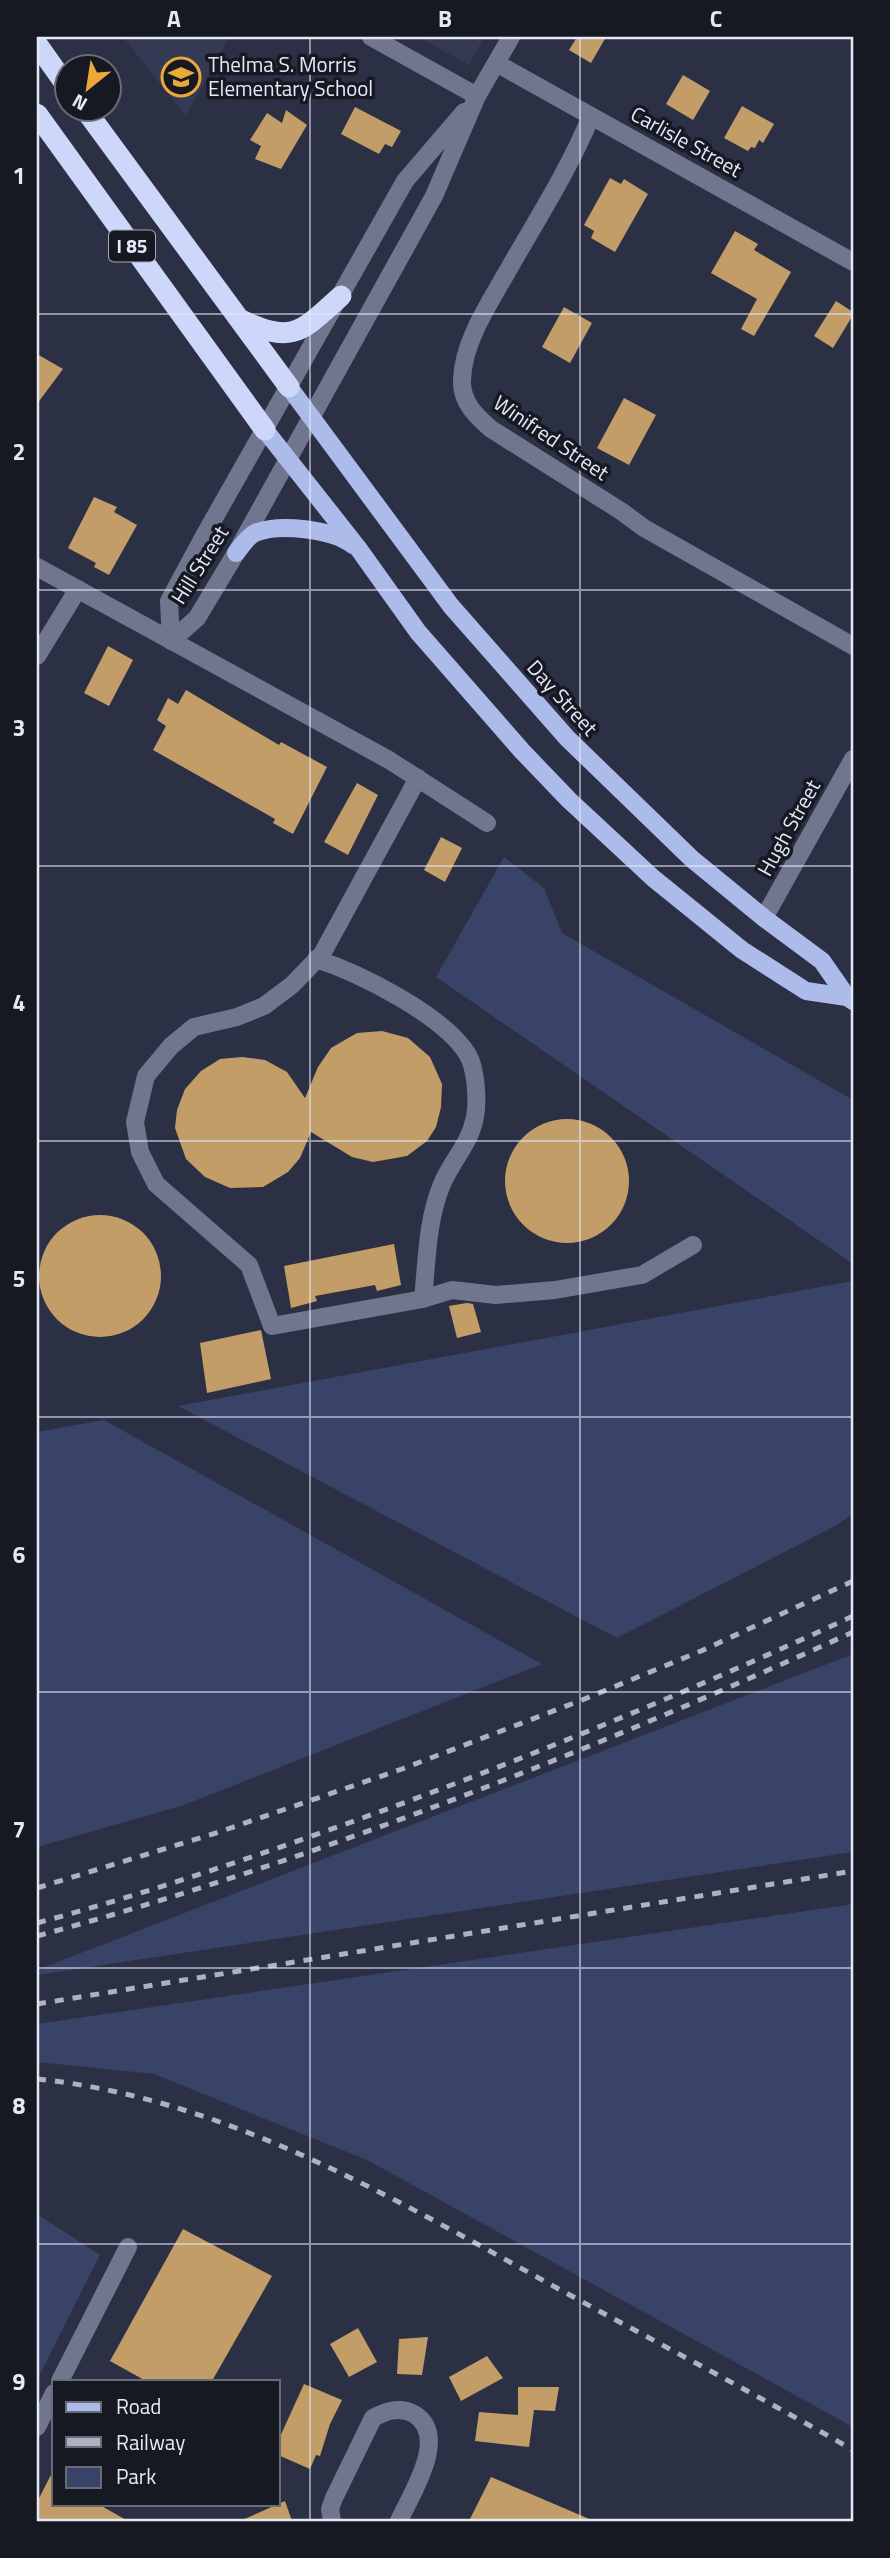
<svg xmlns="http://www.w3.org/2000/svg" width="890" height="2558" font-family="'Titillium Web',sans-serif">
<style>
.built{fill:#343a54}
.green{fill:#394267}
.building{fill:#c29d68}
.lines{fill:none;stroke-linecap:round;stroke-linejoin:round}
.minor{stroke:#70768e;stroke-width:18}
.major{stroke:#adbbeb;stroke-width:18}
.highway{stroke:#cdd7fa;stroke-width:21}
.rail{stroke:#adb2c2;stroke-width:5;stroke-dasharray:9 9;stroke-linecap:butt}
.grid{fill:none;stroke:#e5e9f7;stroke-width:2;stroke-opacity:0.55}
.labels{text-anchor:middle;stroke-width:7;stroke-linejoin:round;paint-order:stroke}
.shield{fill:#161922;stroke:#a7abb7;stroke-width:2}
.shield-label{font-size:19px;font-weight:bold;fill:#e5e9f7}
.poi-label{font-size:21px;fill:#e5e9f7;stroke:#161922;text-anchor:start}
.street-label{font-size:21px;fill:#e5e9f7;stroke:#161922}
.neatline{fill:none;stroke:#e5e9f7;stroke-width:2.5}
.grid-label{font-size:23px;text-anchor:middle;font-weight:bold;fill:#e5e9f7}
</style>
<rect width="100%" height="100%" fill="#2b3045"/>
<path class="built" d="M123,37H229L186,116Z
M418,37H484L469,65Z"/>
<path class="green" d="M504,857L544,888L562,933L853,1100V1264L436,977Z
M853,1281V1513L839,1524L617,1638L178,1406Z
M104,1420L542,1664L184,1805L37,1847V1432Z
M853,1654V1852L37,1975V1970Z
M853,1904V2427L367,2160L154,2074L37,2062V2024Z
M37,2214L100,2255L37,2380Z"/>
<path class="building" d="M577,37H606L591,63L569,50Z
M683,75L710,91L693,120L666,104Z
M742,106L774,124L763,143L759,140L755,148L751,147L748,151L724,138Z
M355,107L401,131L392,147L385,144L379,154L341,134Z
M286,110L307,125L281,169L255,159L261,146L250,140L267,113L282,123Z
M610,178L621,184L624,179L648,194L615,252L591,238L594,231L584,225Z
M735,231L758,244L754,250L791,272L754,336L741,329L757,299L711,273Z
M836,301L853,312V315L833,348L814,336Z
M564,307L592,323L570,363L542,347Z
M37,354L63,369L37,404Z
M624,398L656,415L629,465L597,448Z
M94,497L117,507L114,512L137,525L109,575L94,567L96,563L68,548Z
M108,646L133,660L109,706L84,693Z
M186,690L279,745L281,742L327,767L293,834L273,823L275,819L153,750L166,726L157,720L168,698L178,704Z
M357,783L378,795L348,855L324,842Z
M441,837L462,848L445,882L424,870Z
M382,1031L408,1038L430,1057L442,1084L441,1107L436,1127L427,1141L407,1156L373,1162L352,1157L311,1132L300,1158L288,1172L263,1187L230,1188L205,1177L186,1159L175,1128L177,1110L185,1089L201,1071L220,1059L242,1057L265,1060L287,1072L305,1098L318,1067L331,1048L357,1033Z
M505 1181a62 62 0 1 1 124 0a62 62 0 1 1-124 0Z
M39 1276a61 61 0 1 1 122 0a61 61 0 1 1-122 0Z
M394,1244L401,1285L377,1291L375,1285L315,1296L317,1301L291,1308L284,1266Z
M467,1303L473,1304L481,1332L457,1338L449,1306Z
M261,1330L271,1379L207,1393L200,1343Z
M183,2229L272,2276L212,2381H146L110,2361Z
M358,2328L377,2362L349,2377L330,2344Z
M428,2337L422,2375L397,2374L399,2339Z
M487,2356L503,2378L461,2401L449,2377Z
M304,2384L342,2400L330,2424L320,2456L316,2455L310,2469L278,2455V2441Z
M518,2387H559L555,2411L534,2410L529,2447L475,2441L479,2412L518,2415Z
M54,2469V2504H98L128,2521H37V2502Z
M491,2477L594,2521H469Z
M285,2501L292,2521H240Z"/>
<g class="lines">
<path class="minor" d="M371,37L477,96
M496,63L853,262
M591,116C569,170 536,221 507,272C489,304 463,342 462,380C461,402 476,416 491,429L621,511L644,528L853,646
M37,567L389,760L487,823
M171,641L197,618L236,553L434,196L477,96L511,37
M171,641L169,601L204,536L405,181L464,112
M37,656L78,589
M764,918L853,759
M316,959C359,973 444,1015 468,1055C476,1069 478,1101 475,1117C470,1144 452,1160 442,1184C427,1220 427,1260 423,1299L272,1326L249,1265L156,1184L140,1152L135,1122L146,1076L171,1046L194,1027L237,1017L264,1006L292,985L322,954L418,778
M423,1299L452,1290L496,1295L555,1290L642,1275L693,1245
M60,2381L128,2247
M37,2427L54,2393
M332,2521L330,2509L334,2498L373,2418C386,2411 400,2406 414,2414C450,2436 411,2494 399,2521"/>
<path class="major" d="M289,387L451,606L567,738L692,859L764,918L822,961L847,997
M265,430L358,548L418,632L522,751L569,800L653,878L742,950L806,991L847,997L853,1001
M236,553C241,547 248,536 255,533C279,523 332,529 353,545"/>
<path class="highway" d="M37,44L66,85
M84,108L289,387
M37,114L265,430
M239,319C293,345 301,332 341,296"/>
<path class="rail" d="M37,1888L216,1833L402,1769L582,1700L701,1651L853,1581
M37,1923C152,1892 266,1853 379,1812C540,1753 698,1688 853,1616
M37,1936C314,1861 592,1751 853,1632
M37,2004L853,1871
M37,2079C222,2098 386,2194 546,2282C648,2338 752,2392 853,2450"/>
</g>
<path class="grid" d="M310,37V2521M580,37V2521M37,314H853M37,590H853M37,866H853M37,1141H853M37,1417H853M37,1692H853M37,1968H853M37,2244H853"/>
<defs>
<symbol id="school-ring" viewBox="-11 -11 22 22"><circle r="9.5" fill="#161922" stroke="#eba93a" stroke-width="1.5"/><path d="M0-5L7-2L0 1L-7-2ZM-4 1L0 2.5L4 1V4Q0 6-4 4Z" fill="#eba93a"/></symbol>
</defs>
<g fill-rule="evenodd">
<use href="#school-ring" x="159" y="55" width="44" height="44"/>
</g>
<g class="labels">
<rect class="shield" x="109" y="230.5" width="46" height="31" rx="5"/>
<g class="shield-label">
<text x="132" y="253">I 85</text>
</g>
<g class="poi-label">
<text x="208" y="72">Thelma S. Morris<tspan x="208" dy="24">Elementary School</tspan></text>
</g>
<g class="street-label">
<text transform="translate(686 142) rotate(29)" y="7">Carlisle Street</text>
<text transform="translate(551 438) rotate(34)" y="7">Winifred Street</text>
<text transform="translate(200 565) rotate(-58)" y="7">Hill Street</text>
<text transform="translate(562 698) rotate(48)" y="7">Day Street</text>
<text transform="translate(789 828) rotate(-61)" y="7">Hugh Street</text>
</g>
</g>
<rect width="890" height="2558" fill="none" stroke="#161922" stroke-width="77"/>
<rect x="52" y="2380" width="228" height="126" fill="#161922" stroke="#696c77" stroke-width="2"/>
<rect x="66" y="2402" width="35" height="10" fill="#adbbeb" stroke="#696c77" stroke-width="2"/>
<text x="116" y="2414" font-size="21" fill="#e5e9f7">Road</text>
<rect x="66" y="2437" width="35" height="10" fill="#adb2c2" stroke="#696c77" stroke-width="2"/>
<text x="116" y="2450" font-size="21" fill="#e5e9f7">Railway</text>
<rect x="66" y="2467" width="35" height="21" fill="#394267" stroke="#696c77" stroke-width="2"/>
<text x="116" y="2484" font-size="21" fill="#e5e9f7">Park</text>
<g transform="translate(88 88) rotate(210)"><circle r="33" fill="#161922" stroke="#696c77" stroke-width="2"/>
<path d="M0-5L12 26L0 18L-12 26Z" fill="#eba93a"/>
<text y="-10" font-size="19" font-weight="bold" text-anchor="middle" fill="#e5e9f7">N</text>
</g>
<rect x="38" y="38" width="814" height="2482" class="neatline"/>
<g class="grid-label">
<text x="174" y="27">A</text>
<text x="445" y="27">B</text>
<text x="716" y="27">C</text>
<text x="19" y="184">1</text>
<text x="19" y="460">2</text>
<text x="19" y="736">3</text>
<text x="19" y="1011">4</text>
<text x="19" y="1287">5</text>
<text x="19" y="1563">6</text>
<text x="19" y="1838">7</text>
<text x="19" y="2114">8</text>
<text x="19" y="2390">9</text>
</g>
</svg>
